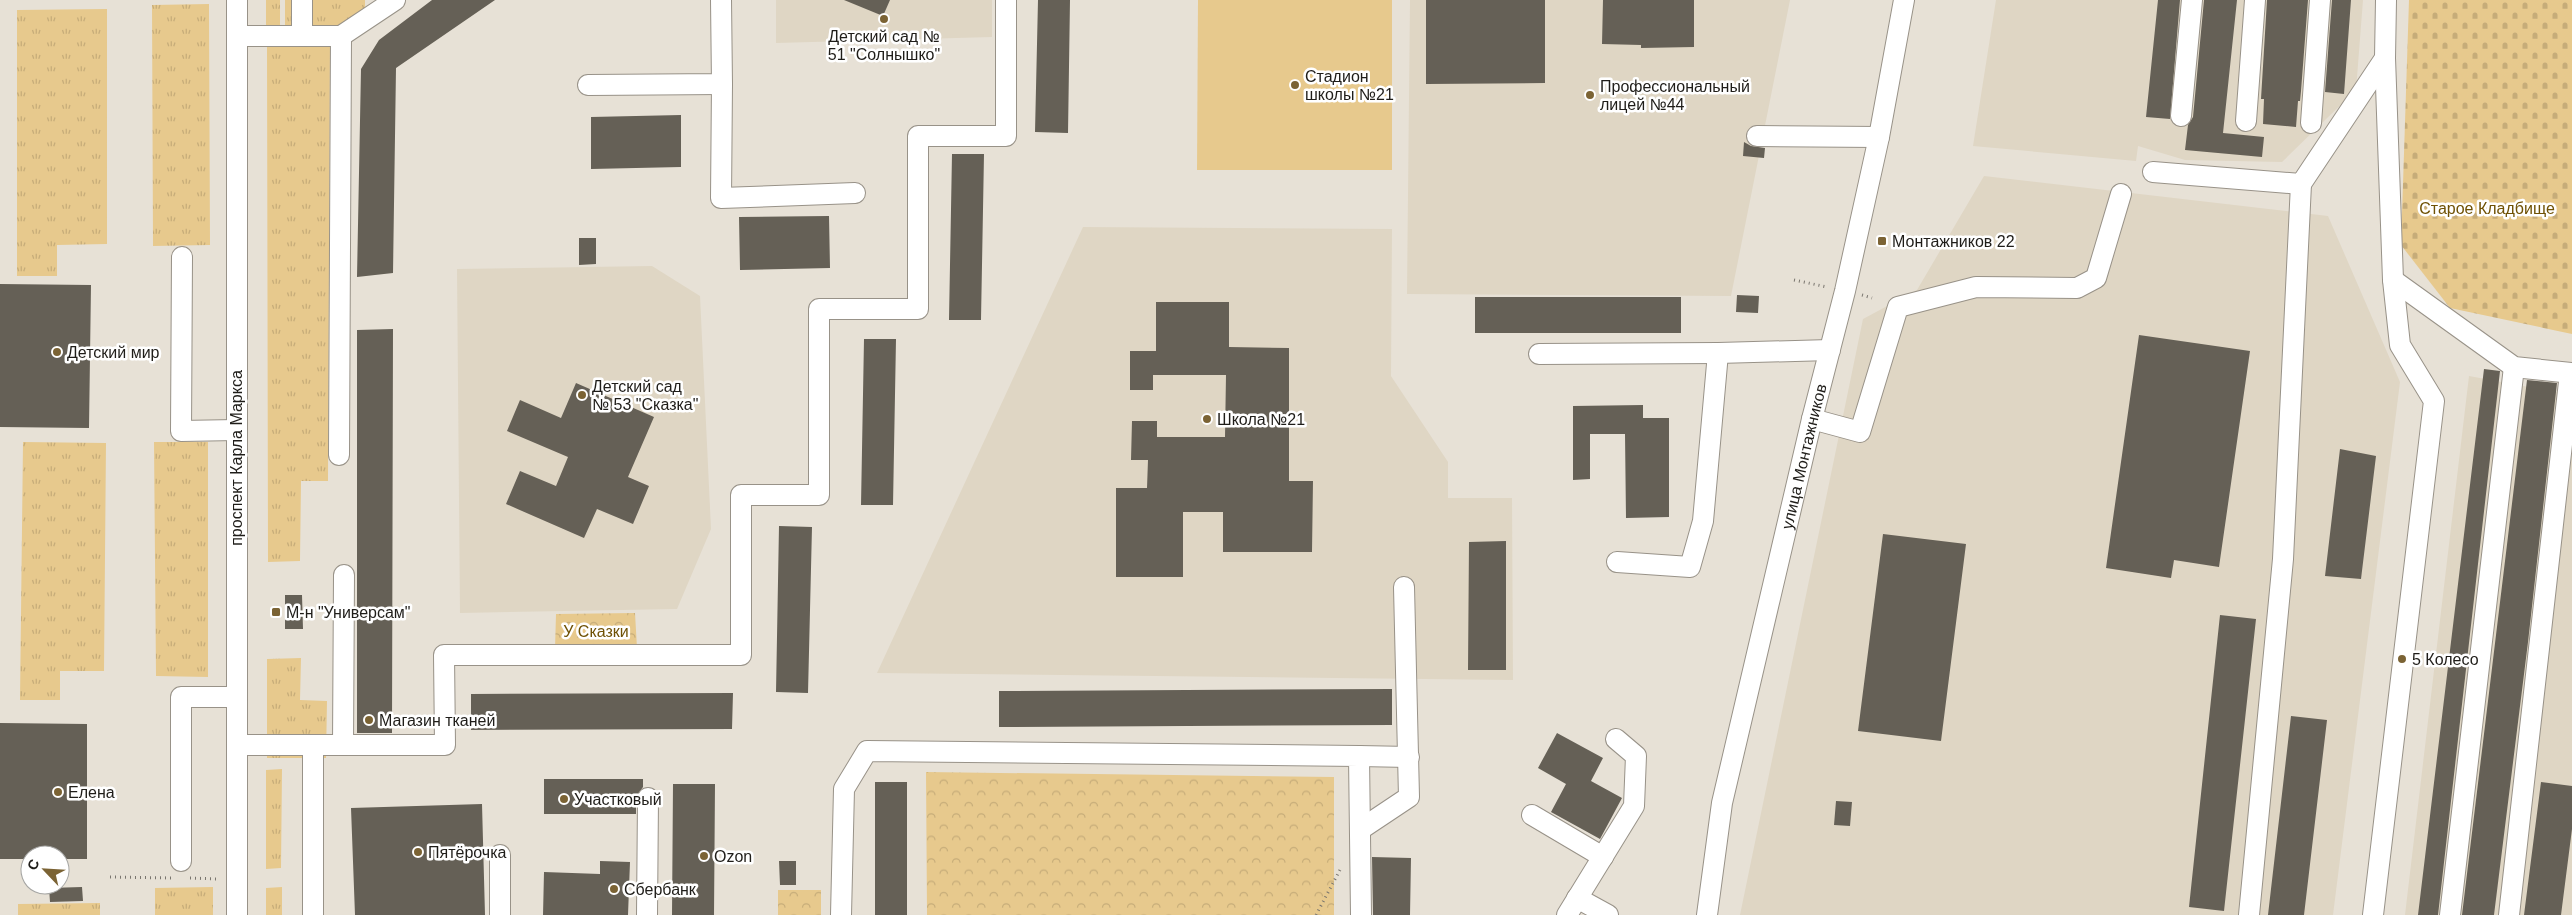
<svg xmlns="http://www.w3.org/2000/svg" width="2572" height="915" font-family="Arial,sans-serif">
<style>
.built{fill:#dfd6c4}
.grass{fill:url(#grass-tufts)}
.forest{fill:url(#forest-crowns)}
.cemetery{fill:url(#cemetery-stones)}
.pitch{fill:#e7c98d}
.building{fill:#656056}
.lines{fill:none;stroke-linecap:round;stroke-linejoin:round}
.minor-casing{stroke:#989288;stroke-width:22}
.path{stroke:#79756e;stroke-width:3;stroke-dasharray:1 4;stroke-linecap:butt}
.minor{stroke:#fff;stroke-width:20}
.poi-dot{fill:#7b6334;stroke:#fff;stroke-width:2}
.labels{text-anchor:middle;stroke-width:5;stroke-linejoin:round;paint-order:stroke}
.poi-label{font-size:16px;fill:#1f1d19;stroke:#fff;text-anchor:start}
.park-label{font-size:16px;fill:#6f5104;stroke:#fff}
.street-label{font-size:16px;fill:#1f1d19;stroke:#fff}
</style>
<defs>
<pattern id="grass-tufts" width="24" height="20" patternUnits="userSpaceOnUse" patternTransform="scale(1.25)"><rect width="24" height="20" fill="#e7c98d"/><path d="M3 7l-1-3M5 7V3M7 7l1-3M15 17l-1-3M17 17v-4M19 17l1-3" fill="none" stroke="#c6ac79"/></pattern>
<pattern id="forest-crowns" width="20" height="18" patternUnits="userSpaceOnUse" patternTransform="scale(1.25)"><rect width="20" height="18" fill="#e7c98d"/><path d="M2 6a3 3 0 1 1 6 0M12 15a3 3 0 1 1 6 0" fill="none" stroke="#c6ac79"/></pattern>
<pattern id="cemetery-stones" width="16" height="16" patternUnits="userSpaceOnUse" patternTransform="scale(1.25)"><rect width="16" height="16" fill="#e7c98d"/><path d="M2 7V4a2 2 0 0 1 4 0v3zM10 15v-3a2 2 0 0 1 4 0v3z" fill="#c6ac79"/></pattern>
</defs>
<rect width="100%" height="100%" fill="#e7e1d6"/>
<path class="built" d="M776,0H992V37L776,43Z
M1410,0H1790L1731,296L1407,294Z
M1996,0H2363L2356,90L2282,162L2185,160L2138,146L2136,161L1973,146Z
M1984,176L2328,216L2400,382L2333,915H1740L1863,319L1917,290Z
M1083,227L1392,229L1391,376L1448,462V498H1512L1513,680L877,673Z
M652,266L700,296L711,529L677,609L460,613L457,269Z
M2469,376L2572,395V915H2405Z"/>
<path class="grass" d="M266,0H280V29H266Z
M285,0H365V9L336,28L285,29Z
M209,4L210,245L153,246L152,5Z
M107,9V244L57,245V276H17V10Z
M267,45H330L328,481H301L300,561L268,562Z
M23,442L106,443L104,671H60V700H20Z
M154,442H208V677L156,676Z
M301,658L300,700L327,701L326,758H267V659Z
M282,769L281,868L266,869V770Z
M213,887V915H155V888Z
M282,887V915H266V888Z
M100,903V915H18V904Z"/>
<path class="forest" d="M635,613L637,648L555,649L556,614Z
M926,772L1334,777V915H927Z
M778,890H821V915H778Z"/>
<path class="cemetery" d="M2409,0H2572V334L2450,308L2401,245Z"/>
<path class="pitch" d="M1198,0H1392V170H1197Z"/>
<path class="building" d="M432,0H495L396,68L393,273L357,277L361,69L379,40Z
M844,0H890L883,16Z
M1038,0H1070L1068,133L1035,132Z
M1426,0H1545V83L1426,84Z
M1603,0H1694V47L1641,48V45L1602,44Z
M2158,0H2180L2170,119L2146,117Z
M2204,0H2237L2223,133L2264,137L2262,157L2185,150L2188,125L2193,117Z
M2267,0H2308L2301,91L2300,101H2298L2296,127L2263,124L2264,99H2261Z
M2332,0H2351L2344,94L2325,92Z
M681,115V167L591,169V117Z
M1744,142L1751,146L1765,148L1764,158L1743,156Z
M952,154H984L981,320H949Z
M829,216L830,268L740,270L739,217Z
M579,238H596V264L579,265Z
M0,284L91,285L89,428L0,427Z
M1737,295L1759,296L1758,313L1736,312Z
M1475,297H1681V333H1475Z
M1156,302H1229V347L1289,348V481H1313L1312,552H1223V512H1183V577H1116V488H1147L1148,460H1131L1132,421H1157V437H1225L1226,375H1153V390H1130V351H1156Z
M393,329L392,733H357V330Z
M2139,335L2250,351L2219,567L2174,560L2171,578L2106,568Z
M864,339H896L893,505H861Z
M2484,369L2500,371L2438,915H2418Z
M2527,380L2557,383L2528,642L2494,915H2462Z
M576,383L654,417L628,477L649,486L633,524L597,509L584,538L506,504L520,471L556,486L568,457L507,431L520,400L561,418Z
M1643,405V418H1669V517L1626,518L1625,434H1590V479L1573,480V406Z
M2340,449L2376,456L2361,579L2325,576Z
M779,526L812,527L808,693L776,692Z
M1883,534L1966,544L1941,741L1858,731Z
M1506,541V670H1468L1469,542Z
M285,595H302L303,629H285Z
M2220,615L2256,619L2224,911L2189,907Z
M1392,689V725L999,727V691Z
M733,693L732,729L471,730V694Z
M2291,716L2327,720L2304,915H2268Z
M0,723L87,724V859H60V855H30V859H0Z
M1557,733L1603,758L1591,781L1622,798L1600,839L1551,812L1566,784L1538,768Z
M544,779H643V787L636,797V814H544Z
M875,782H907V915H875Z
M2541,782L2572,786V829L2561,915H2524Z
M673,784H715L714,915H672Z
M1836,801L1852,802L1850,826L1834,825Z
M482,804L485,915H355L351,808Z
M1372,857L1411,858L1410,915H1373Z
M600,861L630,862L628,915H543L544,872L600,874Z
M779,861H796V885H780Z
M82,887L83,901L50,902L49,888Z"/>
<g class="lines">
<defs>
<g id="minor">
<path d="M237,0V915"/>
<path d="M237,36H341L395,0"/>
<path d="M302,36V0"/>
<path d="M722,84L721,198L855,193"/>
<path d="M588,85L722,84L721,0"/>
<path d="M2181,116L2192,0"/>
<path d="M2246,121L2255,0"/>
<path d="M2311,123L2320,0"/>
<path d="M1757,136L1879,137"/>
<path d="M2153,172L2301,184L2385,58"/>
<path d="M182,257L181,431L236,430"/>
<path d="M2393,280L2514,367L2572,373"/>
<path d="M1539,354L1718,353L1830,350"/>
<path d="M1812,419L1860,432L1898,307L1976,287L2077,288L2096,278L2121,194"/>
<path d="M339,455L341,36"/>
<path d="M1617,562L1690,567L1703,521L1718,353"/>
<path d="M237,745H445L444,655H741V495H819V309H918V136H1006V0"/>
<path d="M313,745V915"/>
<path d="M343,745L344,575"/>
<path d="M1359,756L1409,757"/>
<path d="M1532,815L1603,857"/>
<path d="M1361,829L1409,797L1404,587"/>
<path d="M500,855V915"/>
<path d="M181,861V697H237"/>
<path d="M1577,898L1608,915"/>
<path d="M647,915L648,798"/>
<path d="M841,915L844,789L867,751L1359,756L1361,915"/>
<path d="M1567,915L1634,806L1636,756L1616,739"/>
<path id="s1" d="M1707,915L1722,803L1812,419L1845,291L1879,137L1904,0"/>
<path d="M2249,915L2283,559L2301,184"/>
<path d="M2373,915L2434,401L2400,345L2393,280L2385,58L2386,0"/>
<path d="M2450,915L2514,367"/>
<path d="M2509,915L2570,373"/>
</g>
</defs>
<use href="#minor" class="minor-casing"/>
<path class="path" d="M1794,280L1827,287
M1862,295L1872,298
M110,877L173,878
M190,878L218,879
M1316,915L1341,868"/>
<use href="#minor" class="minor"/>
</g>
<g class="poi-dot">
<circle cx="884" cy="19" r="5"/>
<circle cx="1295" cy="85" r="5"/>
<circle cx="1590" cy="95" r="5"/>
<rect x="1877" y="236" width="10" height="10" rx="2.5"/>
<circle cx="57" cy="352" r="5"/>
<circle cx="582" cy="395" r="5"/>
<circle cx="1207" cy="419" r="5"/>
<rect x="271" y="607" width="10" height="10" rx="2.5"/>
<circle cx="2402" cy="659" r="5"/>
<circle cx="369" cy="720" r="5"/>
<circle cx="58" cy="792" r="5"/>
<circle cx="564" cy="799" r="5"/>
<circle cx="418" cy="852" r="5"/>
<circle cx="704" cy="856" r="5"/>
<circle cx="614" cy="889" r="5"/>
</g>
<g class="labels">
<g class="poi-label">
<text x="884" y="42" text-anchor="middle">Детский сад №<tspan x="884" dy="18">51 "Солнышко"</tspan></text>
<text x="1305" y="82">Стадион<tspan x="1305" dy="18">школы №21</tspan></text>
<text x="1600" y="92">Профессиональный<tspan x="1600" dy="18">лицей №44</tspan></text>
<text x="1892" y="247">Монтажников 22</text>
<text x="67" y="358">Детский мир</text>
<text x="592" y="392">Детский сад<tspan x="592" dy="18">№ 53 "Сказка"</tspan></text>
<text x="1217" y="425">Школа №21</text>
<text x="286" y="618">М-н "Универсам"</text>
<text x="2412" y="665">5 Колесо</text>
<text x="379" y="726">Магазин тканей</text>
<text x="68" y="798">Елена</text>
<text x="574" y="805">Участковый</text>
<text x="428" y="858">Пятёрочка</text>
<text x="714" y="862">Ozon</text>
<text x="624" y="895">Сбербанк</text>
</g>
<g class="park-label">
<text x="2487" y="214">Старое Кладбище</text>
<text x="596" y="637">У Сказки</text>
</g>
<g class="street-label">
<text dy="6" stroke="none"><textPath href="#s1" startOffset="469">улица Монтажников</textPath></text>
<text transform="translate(236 458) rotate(-90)" y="6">проспект Карла Маркса</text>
</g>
</g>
<g transform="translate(45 870) rotate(295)"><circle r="24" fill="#ffffff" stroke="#a5a5a3"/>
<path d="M0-4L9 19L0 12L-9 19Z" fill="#7b6334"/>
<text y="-8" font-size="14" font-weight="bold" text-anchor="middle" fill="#1f1d19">С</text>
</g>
</svg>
